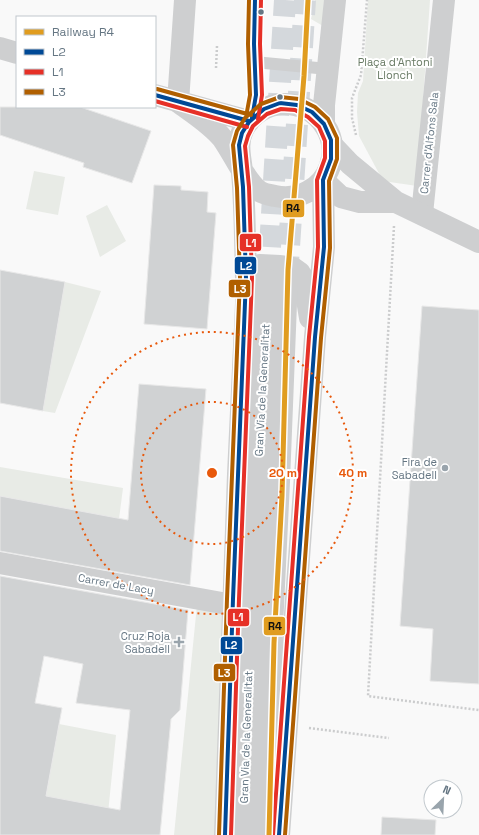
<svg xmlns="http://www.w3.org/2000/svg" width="479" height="835" font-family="'Space Grotesk',sans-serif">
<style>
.green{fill:#e8ebe6}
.building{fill:#d0d2d3;stroke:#e8e8e8;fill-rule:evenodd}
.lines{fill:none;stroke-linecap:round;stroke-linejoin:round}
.tertiary-tunnel{stroke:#d4d8dc;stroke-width:22;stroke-dasharray:22 11;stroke-linecap:butt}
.path{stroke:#cbcccd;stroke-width:2.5;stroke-dasharray:2 2;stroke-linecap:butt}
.service{stroke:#cecfd0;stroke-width:12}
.minor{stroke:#cecfd0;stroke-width:22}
.tertiary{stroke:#cecfd0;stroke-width:22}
.bus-1-casing{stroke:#fff;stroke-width:7}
.bus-2-casing{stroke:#fff;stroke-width:7}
.bus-3-casing{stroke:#fff;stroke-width:7}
.bus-1{stroke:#004996;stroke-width:4}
.bus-2{stroke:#e63027;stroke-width:4}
.bus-3{stroke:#b05f00;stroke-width:4}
.rail-1-casing{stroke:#fff;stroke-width:8}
.rail-1{stroke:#e09c1f;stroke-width:5}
.ring{fill:none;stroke:#e8590c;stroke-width:2;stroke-dasharray:2 4}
.bus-dot{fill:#657683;stroke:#fff;stroke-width:1.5}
.poi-dot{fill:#99a4ac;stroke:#fff;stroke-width:1.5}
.labels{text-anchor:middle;stroke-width:4;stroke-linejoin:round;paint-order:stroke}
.park-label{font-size:11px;fill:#687a64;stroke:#fff}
.street-label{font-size:11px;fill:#657683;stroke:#fff}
.poi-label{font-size:11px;fill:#657683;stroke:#fff;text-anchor:end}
.centre{fill:#e8590c;stroke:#fff;stroke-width:2}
.ring-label{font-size:12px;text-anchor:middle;font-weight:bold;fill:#e8590c;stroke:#fff;stroke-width:4;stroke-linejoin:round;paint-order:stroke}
.line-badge{stroke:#fff;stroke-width:1.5}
.badge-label{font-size:11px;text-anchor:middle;font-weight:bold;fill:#fff}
.pale-badge-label{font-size:11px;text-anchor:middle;font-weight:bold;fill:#111}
</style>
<rect width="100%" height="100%" fill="#f9f9f9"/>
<path class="green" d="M315,0H324L323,26L311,19Z
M368,0H430L417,186L383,181L359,136L357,112L358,93L363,81Z
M34,171L65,177L58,215L26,209Z
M107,205L126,241L100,257L86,216Z
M65,282L101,291L55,413L43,411Z
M0,467L123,488L119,519L0,496Z
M197,605H233L221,835H174Z
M59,724L116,735L107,823L46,796Z"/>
<path class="building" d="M0,107H80L151,131L132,183L83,167L84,163L0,135Z
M154,185L181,186V190L208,192L207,212L216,213L207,329L144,324Z
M0,270L65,282L43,411L0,403Z
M422,306L479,310V684L430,681L433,629L400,626Z
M139,384L206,389L190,585L0,551V496L128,520Z
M0,576L188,610L180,710L171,719L160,835H0ZM44,656L83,664L76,703L130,710L120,810L46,796L62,708L35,703Z
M382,817L436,820L435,835H381Z"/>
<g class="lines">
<path class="tertiary-tunnel" d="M287,278L305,0
M268,280L285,0"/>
<path class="path" d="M216,68L217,46
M356,135L352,118V98L361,75L367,0
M394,226L368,696L479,710
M309,728L389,738"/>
<path class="service" d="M254,62L328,69
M252,117L256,95L254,44L255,0"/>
<path class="minor" d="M0,48L17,53
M155,95L249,121
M178,102C193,113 211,124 223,139C233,153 246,182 259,191C263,194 270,195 275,196C298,201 322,189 330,166C334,153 333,138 325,126C306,95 259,97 243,130C236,144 241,158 242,172C245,207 245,243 246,278C247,301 245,324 244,347C242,389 240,432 238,474C233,595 229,715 225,835
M178,102L185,0
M324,124V105L335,0
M422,214L444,0
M246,282L252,269L260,265L280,266L293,268L300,273L305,288L310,318
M0,563L233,605
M279,835L315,337L324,247L323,180"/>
<path class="tertiary" d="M332,145L350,164L396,202L479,242
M323,180L341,197L360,202H396
M242,835L268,280
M262,835L279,482L287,278"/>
<defs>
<path id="bus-1" d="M155,95L249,121
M252,118L256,95L254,44L255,0
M225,835L233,599L246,278L243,187L239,145L242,133L249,122L264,109L280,103L297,105L312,112L324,124L331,140V159L323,180L324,247L315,337L279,835"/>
<path id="bus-2" d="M155,101L247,127
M258,119L262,95L260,44L261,0
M231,835L239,599L252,278L249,187L245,146L248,136L253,126L267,114L281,109L295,110L308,117L319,127L325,141V158L317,180L318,247L309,337L273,835"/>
<path id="bus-3" d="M157,89L251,115
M246,117L250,95L248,44L249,0
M219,835L227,599L240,278L237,188L233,145L237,131L245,118L261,104L280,97L299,99L315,107L328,119L337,138V159L329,181L330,248L321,338L285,835"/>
</defs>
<use href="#bus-1" class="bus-1-casing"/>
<use href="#bus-2" class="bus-2-casing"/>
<use href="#bus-3" class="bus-3-casing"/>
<use href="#bus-1" class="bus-1"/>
<use href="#bus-2" class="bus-2"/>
<use href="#bus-3" class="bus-3"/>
<defs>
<path id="rail-1" d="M269,835L274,643L282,496L288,270L304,76L308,0"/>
</defs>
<use href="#rail-1" class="rail-1-casing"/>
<use href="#rail-1" class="rail-1"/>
</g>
<g class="ring">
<circle cx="212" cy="473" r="71"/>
<circle cx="212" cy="473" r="141"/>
</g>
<g class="bus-dot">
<circle cx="261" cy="12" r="3.5"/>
<circle cx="280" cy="97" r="3.5"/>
</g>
<g class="poi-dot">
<circle cx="445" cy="468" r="4"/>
<path d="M177 636h4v4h4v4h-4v4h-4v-4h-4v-4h4z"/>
</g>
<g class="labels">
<g class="park-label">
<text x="395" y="66">Plaça d'Antoni<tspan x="395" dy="13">Llonch</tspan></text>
</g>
<g class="street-label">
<text transform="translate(429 143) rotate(-84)" y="4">Carrer d'Alfons Sala</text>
<text transform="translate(262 390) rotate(-87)" y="4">Gran Via de la Generalitat</text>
<text transform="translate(116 584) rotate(10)" y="4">Carrer de Lacy</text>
<text transform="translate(246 737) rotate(-88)" y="4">Gran Via de la Generalitat</text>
</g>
<g class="poi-label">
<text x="437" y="466">Fira de<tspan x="437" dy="13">Sabadell</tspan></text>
<text x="170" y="640">Cruz Roja<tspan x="170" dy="13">Sabadell</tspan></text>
</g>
</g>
<circle cx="212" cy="473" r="6" class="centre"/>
<g class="ring-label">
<text x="283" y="477">20 m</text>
<text x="353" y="477">40 m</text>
</g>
<g class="line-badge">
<rect x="282" y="199" width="23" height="19" rx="4" fill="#e09c1f"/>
<rect x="239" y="233" width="23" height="19" rx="4" fill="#e63027"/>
<rect x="234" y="256" width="23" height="19" rx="4" fill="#004996"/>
<rect x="228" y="279" width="23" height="19" rx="4" fill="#b05f00"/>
<rect x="227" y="608" width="23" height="19" rx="4" fill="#e63027"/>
<rect x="263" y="616" width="23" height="20" rx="4" fill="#e09c1f"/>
<rect x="220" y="636" width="23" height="19" rx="4" fill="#004996"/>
<rect x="213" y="663" width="23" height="19" rx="4" fill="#b05f00"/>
</g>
<g class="badge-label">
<text x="251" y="247">L1</text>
<text x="246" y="270">L2</text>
<text x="240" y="293">L3</text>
<text x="238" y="621">L1</text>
<text x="231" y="649">L2</text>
<text x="224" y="677">L3</text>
</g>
<g class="pale-badge-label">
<text x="293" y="212">R4</text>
<text x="275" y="630">R4</text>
</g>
<rect x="16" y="16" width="140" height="92" fill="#ffffff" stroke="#c1c8cd"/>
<rect x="24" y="29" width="20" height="6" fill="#e09c1f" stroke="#c1c8cd"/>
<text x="52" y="36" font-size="12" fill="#657683">Railway R4</text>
<rect x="24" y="49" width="20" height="6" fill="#004996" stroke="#c1c8cd"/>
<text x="52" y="56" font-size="12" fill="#657683">L2</text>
<rect x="24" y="69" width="20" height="6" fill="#e63027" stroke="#c1c8cd"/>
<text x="52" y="76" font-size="12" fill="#657683">L1</text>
<rect x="24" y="89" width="20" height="6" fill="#b05f00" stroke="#c1c8cd"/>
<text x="52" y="96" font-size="12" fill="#657683">L3</text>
<g transform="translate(443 799) rotate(24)"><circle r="19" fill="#ffffff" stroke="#c1c8cd"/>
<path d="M0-3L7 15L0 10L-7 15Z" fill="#99a4ac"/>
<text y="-6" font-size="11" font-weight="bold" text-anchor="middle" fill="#657683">N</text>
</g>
</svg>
